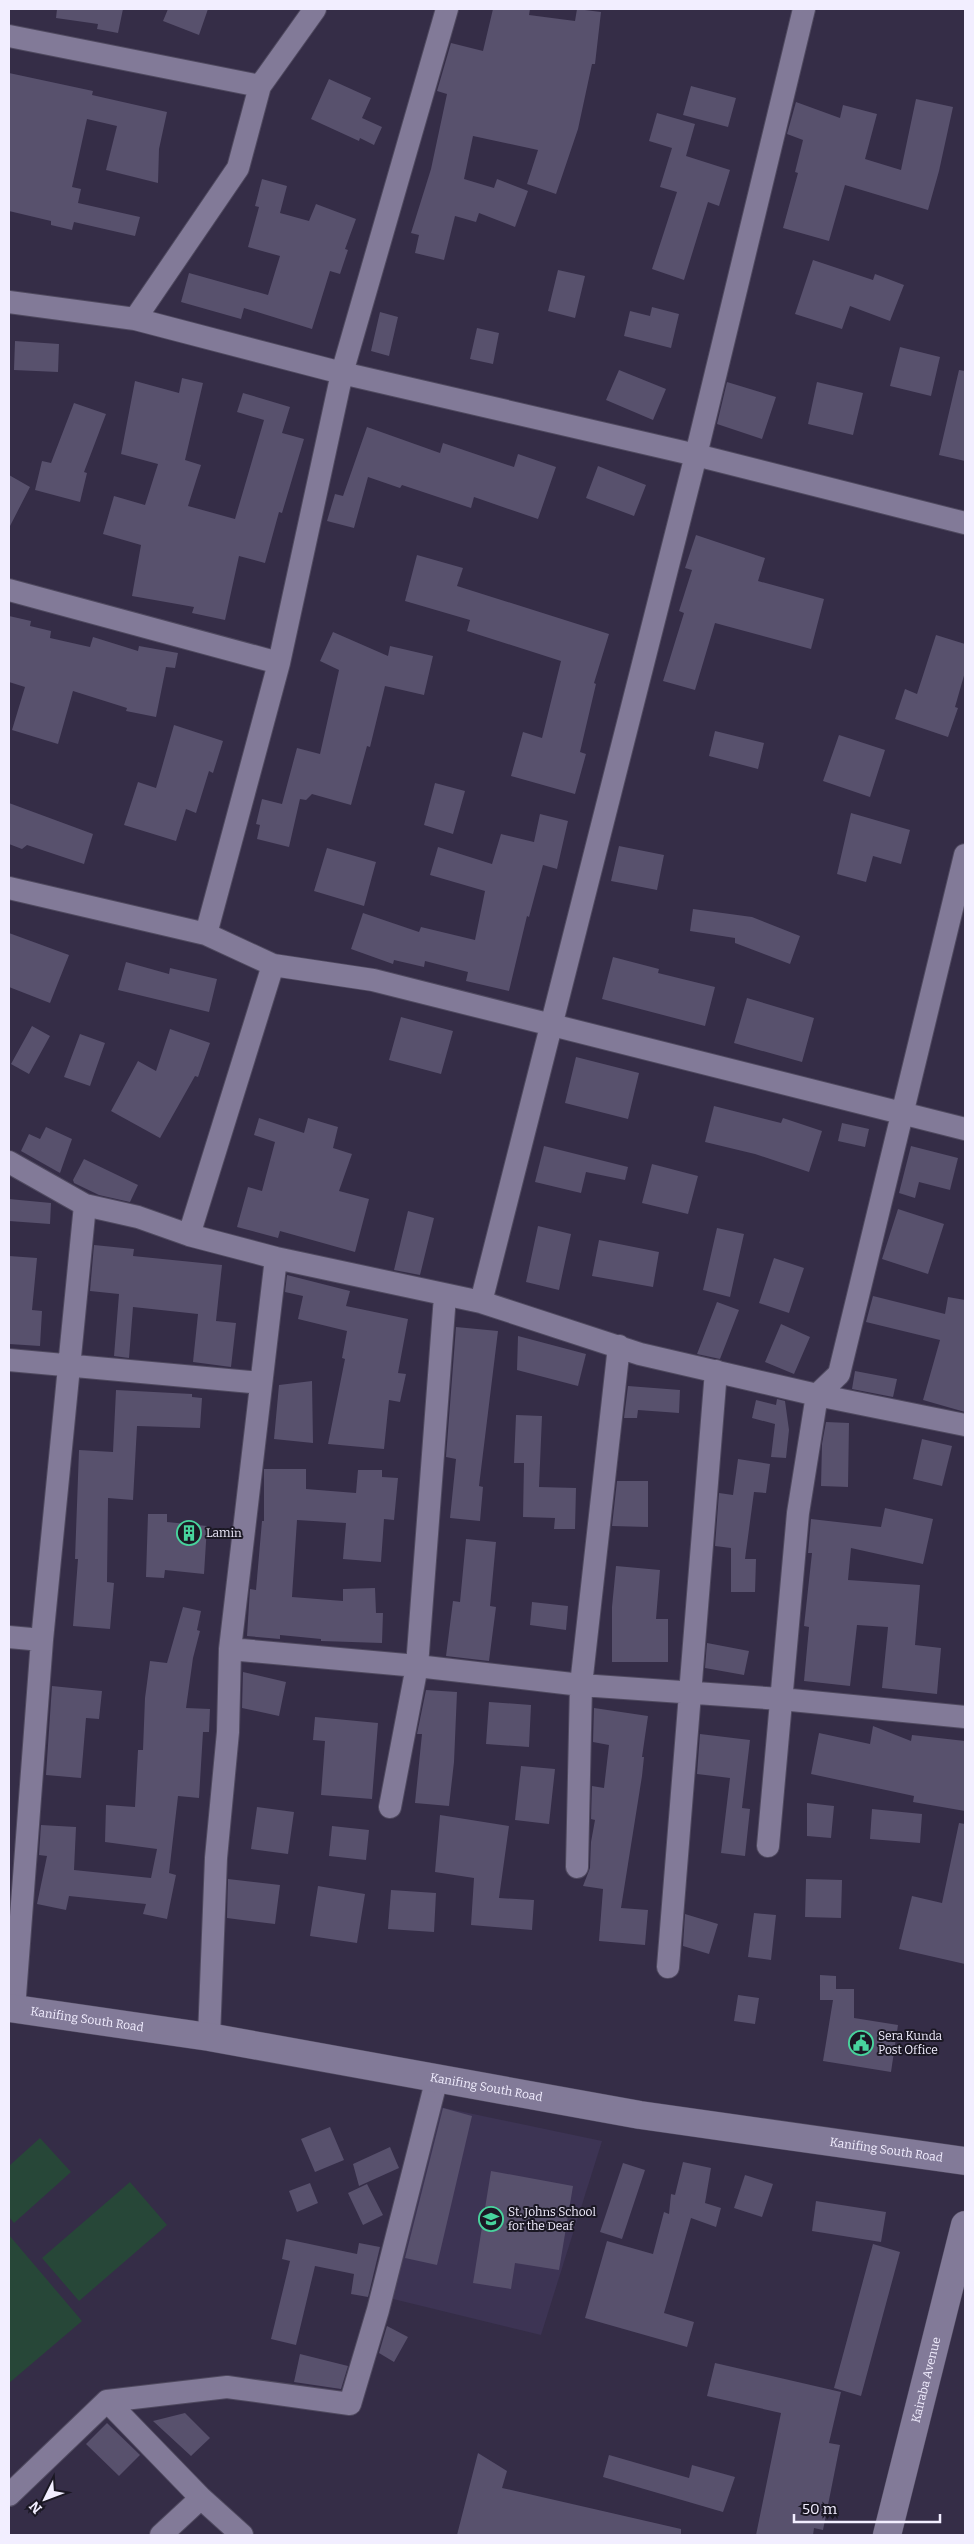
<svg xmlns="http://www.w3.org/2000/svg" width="974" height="2544" font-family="Bitter,serif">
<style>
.built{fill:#3d3454}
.green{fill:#274738}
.building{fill:#58516d}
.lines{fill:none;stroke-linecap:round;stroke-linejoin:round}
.street-casing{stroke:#4f495f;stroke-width:24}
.secondary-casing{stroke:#4f495f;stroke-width:29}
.street{stroke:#827a98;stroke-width:22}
.secondary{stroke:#827a98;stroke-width:28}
.labels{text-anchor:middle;stroke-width:4;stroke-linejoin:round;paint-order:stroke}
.poi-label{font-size:12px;fill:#f2eeff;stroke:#1b1824;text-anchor:start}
.street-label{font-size:12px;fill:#f2eeff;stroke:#1b1824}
</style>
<rect width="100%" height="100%" fill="#352d47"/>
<path class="built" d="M435,2106L602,2141L541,2335L385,2297Z"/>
<path class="green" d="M40,2138L71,2172L14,2223L9,2217V2166Z
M130,2182L167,2225L79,2301L42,2258Z
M9,2235L82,2321L9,2383Z"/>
<path class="building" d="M57,9H123L118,33L97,29L98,24L56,18Z
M168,9H208L199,35L163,21Z
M493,9H530L529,15L575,21L577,9L601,12L595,64H592L578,129L556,194L527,184L538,150L473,136L464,179L494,188L497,179L528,191L515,227L479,213L476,222L455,216L444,260L415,253L419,235L411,233L431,169L447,94L437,91L451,43L483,51Z
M9,73L93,91L92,95L167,112L159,149L158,183L106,170L117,126L87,119L72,187L81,189L78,203L140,217L135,236L74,222L72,230L51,225V221L9,211Z
M329,79L371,98L362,118L382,127L374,145L360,138L359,141L311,119Z
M691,86L736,98L728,127L683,115Z
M916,99L953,107L939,171L928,210L845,185L829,241L783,228L798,173L795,172L803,140L787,134L796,102L840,118L843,105L877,114L865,159L901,170Z
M657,113L695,124L686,156L730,170L719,206L708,202L684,280L652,269L677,192L660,187L672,148L649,141Z
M262,179L287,186L280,213L309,221L316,204L356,219L345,249L348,250L340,274L330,271L312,329L244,308L241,319L181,302L189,273L268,295L280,256L248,247L259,207L255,206Z
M813,260L873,280L875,274L904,285L890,321L850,306L842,329L795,314Z
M558,270L585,276L575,318L548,311Z
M652,307L679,314L671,348L624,336L630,311L650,316Z
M380,312L398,317L389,356L371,351Z
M477,328L499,333L493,364L470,359Z
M15,341L59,344L58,372L14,370Z
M900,347L940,357L931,396L890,386Z
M619,370L666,389L653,420L606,400Z
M959,370L965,371V461L939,455Z
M182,378L203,383L185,460L201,465L188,506L235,519L264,420L237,412L243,393L290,407L282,433L304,439L282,513L279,512L265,563L239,556L225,620L192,613L194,607L132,596L141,545L103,534L114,496L145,505L158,464L121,454L135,381L179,393Z
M727,382L776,397L762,439L717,424Z
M817,382L863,393L853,435L808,424Z
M74,403L106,414L84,472L87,473L80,502L35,490L42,461L51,463Z
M367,427L440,453L443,443L514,467L518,454L556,467L538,519L474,497L471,508L402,485L400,488L368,477L354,528L327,521L335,494L343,496Z
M598,466L646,485L634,516L586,498Z
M9,475L30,487L9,528Z
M696,535L765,558L758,581L824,599L811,649L715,623L695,690L663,681L684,613L679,611L692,570L685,568Z
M417,555L463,568L457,586L609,634L594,683L596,684L580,752L586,754L575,794L511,776L523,732L542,738L561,661L467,631L470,620L405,601Z
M9,616L31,621L30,626L51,631L50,638L90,647L93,637L138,651L139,646L178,653L175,668L166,667L156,717L126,711L127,708L73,691L58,744L12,730L25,687L9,682Z
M333,632L388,656L390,646L433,656L424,695L385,686L370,747L367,746L351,805L312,794L306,800L300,799L289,847L257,839L260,825L256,824L262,799L282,804L297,748L320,754L339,670L320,661Z
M936,635L965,644V672L955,707L958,708L948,737L895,719L905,689L917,694Z
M174,725L223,741L213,773L209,771L196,813L186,809L176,841L124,825L138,782L156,788Z
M715,731L764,743L758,769L709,756Z
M839,735L885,750L870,797L823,781Z
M435,783L465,791L453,834L424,825Z
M9,803L93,834L84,864L27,845L22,849L9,844Z
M851,813L910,830L901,864L873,856L866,882L837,874Z
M540,814L568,821L557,869L543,865L529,917L527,916L509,991L466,981L468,972L425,961L424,967L394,960L393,964L351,949L363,913L419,932L421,927L475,940L485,891L430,875L438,847L492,864L501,834L534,842Z
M619,846L664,855L657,890L611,881Z
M327,848L376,862L364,906L314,891Z
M693,909L752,917L800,936L790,964L735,943V938L690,931Z
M9,933L69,955L50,1003L9,987Z
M613,957L659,969L658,973L715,987L705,1026L602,999Z
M126,962L169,974L170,968L217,979L209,1012L118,990Z
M747,998L814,1018L802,1062L734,1043Z
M401,1017L453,1031L441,1074L389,1060Z
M32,1026L50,1036L29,1074L11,1064Z
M170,1029L210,1043L198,1077L195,1076L160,1138L111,1111L138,1061L156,1071Z
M80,1034L105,1043L90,1086L64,1077Z
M576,1057L639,1073L628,1119L565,1103Z
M714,1106L781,1123L783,1118L822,1131L809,1172L755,1154L705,1142Z
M259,1118L304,1133L308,1118L338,1127L333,1148L352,1154L339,1191L369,1199L355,1252L280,1231L278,1238L237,1227L248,1187L262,1191L275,1142L254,1135Z
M842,1123L869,1129L865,1147L838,1141Z
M46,1127L72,1139L60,1173L21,1151L29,1134L40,1139Z
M544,1146L628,1167L625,1180L586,1172L581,1193L535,1182Z
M911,1146L958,1158L950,1190L919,1182L915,1198L899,1193Z
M84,1159L138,1185L130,1202L99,1195L74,1183L73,1180Z
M652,1164L698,1176L688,1214L642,1203Z
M9,1199L51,1203L50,1224L9,1221Z
M898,1209L944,1224L928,1274L882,1259Z
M408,1211L434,1218L420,1275L394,1270Z
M538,1226L571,1234L559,1290L526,1282Z
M717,1228L744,1234L730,1297L703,1290Z
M599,1240L659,1252L653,1287L592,1276Z
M94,1245L134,1249L133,1256L222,1265L216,1321L236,1323L231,1367L193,1362L198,1314L133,1307L129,1358L114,1356L119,1294L90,1291Z
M9,1256L37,1258L32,1310L42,1311L40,1346L9,1344Z
M774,1258L804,1268L789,1313L759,1303Z
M287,1275L350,1291L346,1306L408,1319L398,1373L406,1374L400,1402L389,1400L384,1449L328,1444L345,1359L342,1358L347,1331L298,1319L303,1296L285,1292Z
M873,1296L945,1314L948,1297L965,1300V1412L923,1400L940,1340L866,1322Z
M717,1302L739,1310L720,1359L697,1354Z
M781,1324L810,1337L794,1374L765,1362Z
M456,1327L498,1331L479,1486L483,1487L480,1521L450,1518L456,1459L446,1457Z
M518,1336L586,1354L578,1386L517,1370Z
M855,1371L897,1379L893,1397L852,1389Z
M312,1381L313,1443L274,1439L279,1385Z
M628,1386L680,1390L679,1413L638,1410L637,1418H624Z
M116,1390L192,1394V1397L202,1398L200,1428L137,1426L133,1500L108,1498L107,1582L114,1583L110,1629L73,1626L78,1559H75L79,1450L113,1452Z
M777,1399L785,1401L789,1430L786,1458L771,1457L775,1424L752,1418L756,1400L776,1405Z
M516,1415L542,1416L539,1487L576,1488L575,1529H554L555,1518L523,1517L524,1463H514Z
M826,1422L849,1423L848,1487L821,1486L822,1444Z
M922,1439L952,1446L942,1486L913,1479Z
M738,1459L770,1464L766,1493L754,1492L745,1559H756L755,1592H731V1548L715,1546L719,1493L733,1495Z
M264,1469H306V1489L356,1493L358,1470H382V1477L398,1478L394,1520L384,1519L381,1562L343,1559L346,1523L297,1520L292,1597L343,1601V1589L375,1588L376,1613H383L382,1643L321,1641V1639L280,1635V1639L247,1636L250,1589L256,1590L262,1521H264Z
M617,1481H648V1527L612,1526Z
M885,1508L933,1519L923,1564L851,1548L848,1580L920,1585L915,1645L941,1648L937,1694L882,1688L888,1627L857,1625L850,1686L804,1681L809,1627L804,1626L812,1553H808L811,1519L881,1527Z
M148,1514H167V1522L207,1526L204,1574L165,1570L164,1578L146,1577Z
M466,1539L496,1542L490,1606L496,1607L489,1661L446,1656L453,1601L460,1602Z
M616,1566L660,1570L656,1619H668V1662H612V1607Z
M532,1602L568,1606L566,1630L530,1625Z
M183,1607L201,1611L197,1630L200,1631L193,1658L186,1708L210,1709L209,1732H203L199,1798L178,1796L169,1873L176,1875L167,1919L143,1914L146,1904L69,1896L66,1910L37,1904L47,1856L39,1855L41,1825L76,1827L74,1870L151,1878L157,1849L105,1842L106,1805L135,1807L138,1750H143L145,1698L150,1661L167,1663Z
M707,1643L749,1651L744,1675L705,1668Z
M243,1672L286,1682L279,1716L242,1708Z
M52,1686L102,1691L99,1719L86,1718L81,1778L46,1775Z
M426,1690L457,1692L454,1762L449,1806L415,1803L422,1734H417Z
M489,1702L531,1705L529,1747L486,1744Z
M594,1708L648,1716L642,1757H644L642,1776L621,1908L648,1910L645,1945L599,1941L603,1889L583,1886L590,1868L591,1842L595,1820L591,1819L592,1786L604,1788L609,1745L593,1742Z
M315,1717L378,1723L372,1799L321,1795L325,1741L313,1740Z
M873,1726L911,1741L912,1735L965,1741V1811L913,1802L914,1796L811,1774L819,1733L870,1744Z
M700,1734L750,1740L742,1808L750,1809L745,1856L721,1853L730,1778L697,1774Z
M521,1766L555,1769L549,1824L515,1820Z
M807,1803L834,1806L831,1838L807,1836Z
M257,1807L294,1812L288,1854L251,1849Z
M872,1809L922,1814L920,1843L870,1839Z
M440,1815L509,1826L499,1898L534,1900L532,1930L471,1925L474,1878L435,1872Z
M959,1823L965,1824V1964L899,1949L912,1896L942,1903Z
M332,1826L369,1830L366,1860L329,1856Z
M228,1879L280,1885L275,1924L227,1918Z
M806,1879L842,1880L841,1918L805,1917Z
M318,1886L365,1894L357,1943L310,1936Z
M391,1890L436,1893L434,1932L388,1929Z
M754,1913L776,1915L771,1960L748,1957Z
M685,1914L718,1924L709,1954L683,1946Z
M820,1975L836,1976V1989H854V2018L898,2025L891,2072L823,2061L833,2000H820Z
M738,1995L759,1998L755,2024L734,2021Z
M443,2108L472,2116L437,2265L405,2258Z
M330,2127L344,2160L315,2172L301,2139Z
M390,2147L399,2168L359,2186L353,2164Z
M683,2162L711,2168L705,2203L721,2208L716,2227L691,2218L664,2313L694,2322L687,2347L585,2318L607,2241L653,2254L664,2212L669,2214L671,2194L675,2195Z
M623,2163L645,2170L622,2239L600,2232Z
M491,2171L573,2186L559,2270L515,2263L511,2289L473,2283Z
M745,2175L773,2184L762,2217L734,2208Z
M310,2183L318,2203L297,2212L289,2191Z
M367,2184L383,2215L363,2225L348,2193Z
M816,2201L886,2212L881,2242L812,2231Z
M286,2239L357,2254L359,2243L380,2247L368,2297L351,2294L354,2274L315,2266L296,2345L271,2339L290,2261L282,2259Z
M873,2244L900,2252L861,2396L834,2388Z
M387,2326L408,2337L394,2362L379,2353Z
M300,2354L348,2366L341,2389L294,2382Z
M715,2363L841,2392L829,2443L840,2445L823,2530L814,2528L813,2535H756L781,2413L707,2396Z
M185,2413L210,2438L191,2456L153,2421Z
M107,2423L140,2455L119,2476L86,2444Z
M478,2453L507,2471L502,2488L681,2529V2535H457Z
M609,2455L689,2478L692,2465L735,2477L723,2512L603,2477Z"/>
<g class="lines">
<defs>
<path id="street" d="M9,36L260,86L315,9
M9,302L135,319L342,373L696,455L965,523
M135,319L238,168L260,86
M9,590L279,663
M9,888L206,934L273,965L373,980L965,1129
M206,934L279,663L342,373L447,9
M9,1162L85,1205L138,1217L189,1235L276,1258L481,1302L640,1354L817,1395L965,1425
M189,1235L273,965
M481,1302L696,455L804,9
M9,1360L261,1383
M9,1637L42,1640
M230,1649L417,1666L581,1685L781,1699L965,1717
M390,1807L417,1666L445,1296
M768,1846L798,1513L817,1395L839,1374L965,855
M577,1867L581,1685L619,1346
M668,1967L716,1371
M14,2009L42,1640L85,1205
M209,2037L216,1858L228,1732L230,1649L276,1258
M107,2401L227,2387L350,2404L378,2310L437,2078
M9,2495L107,2401L201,2498L161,2535
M201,2498L242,2535"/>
<g id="secondary">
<path id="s1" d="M9,2008L209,2037L640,2115L965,2161"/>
<path id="s2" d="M887,2535L965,2225"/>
</g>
</defs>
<use href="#street" class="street-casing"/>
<use href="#secondary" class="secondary-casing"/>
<use href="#street" class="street"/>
<use href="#secondary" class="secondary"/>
</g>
<defs>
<symbol id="building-ring" viewBox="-11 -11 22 22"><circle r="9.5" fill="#1b1824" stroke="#48d49d" stroke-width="1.5"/><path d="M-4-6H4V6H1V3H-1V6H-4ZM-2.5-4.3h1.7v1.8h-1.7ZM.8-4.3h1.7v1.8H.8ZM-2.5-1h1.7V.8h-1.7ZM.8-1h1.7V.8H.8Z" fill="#48d49d"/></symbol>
<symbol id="civic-ring" viewBox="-11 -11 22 22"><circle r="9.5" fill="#1b1824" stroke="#48d49d" stroke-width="1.5"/><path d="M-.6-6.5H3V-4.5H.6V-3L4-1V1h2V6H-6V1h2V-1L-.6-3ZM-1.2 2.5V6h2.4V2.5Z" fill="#48d49d"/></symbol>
<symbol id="school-ring" viewBox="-11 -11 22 22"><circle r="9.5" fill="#1b1824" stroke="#48d49d" stroke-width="1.5"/><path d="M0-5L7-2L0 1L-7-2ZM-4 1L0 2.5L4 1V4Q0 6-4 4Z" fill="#48d49d"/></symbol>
</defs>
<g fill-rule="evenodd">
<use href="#building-ring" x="175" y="1519" width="28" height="28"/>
<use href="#civic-ring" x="847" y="2029" width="28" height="28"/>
<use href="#school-ring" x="477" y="2205" width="28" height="28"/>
</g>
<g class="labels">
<g class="poi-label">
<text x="206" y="1537">Lamin</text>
<text x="878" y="2040">Sera Kunda<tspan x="878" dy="14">Post Office</tspan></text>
<text x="508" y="2216">St. Johns School<tspan x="508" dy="14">for the Deaf</tspan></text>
</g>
<g class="street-label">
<text dy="4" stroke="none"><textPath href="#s1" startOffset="79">Kanifing South Road</textPath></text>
<text dy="4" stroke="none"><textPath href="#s1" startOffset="484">Kanifing South Road</textPath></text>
<text dy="4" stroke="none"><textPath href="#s1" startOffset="889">Kanifing South Road</textPath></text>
<text dy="4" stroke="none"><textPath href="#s2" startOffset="160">Kairaba Avenue</textPath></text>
</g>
</g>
<rect width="974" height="2544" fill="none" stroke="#f2eeff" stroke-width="20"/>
<g transform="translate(45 2499) rotate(228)" stroke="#1b1824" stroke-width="4" paint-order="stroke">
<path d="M0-4L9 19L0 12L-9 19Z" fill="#f2eeff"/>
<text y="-8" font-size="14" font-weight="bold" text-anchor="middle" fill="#f2eeff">N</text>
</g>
<path d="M794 2514v8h146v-8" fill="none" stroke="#f2eeff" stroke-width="2.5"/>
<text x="802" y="2514" font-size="15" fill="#f2eeff" stroke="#1b1824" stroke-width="4" paint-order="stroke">50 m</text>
</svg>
